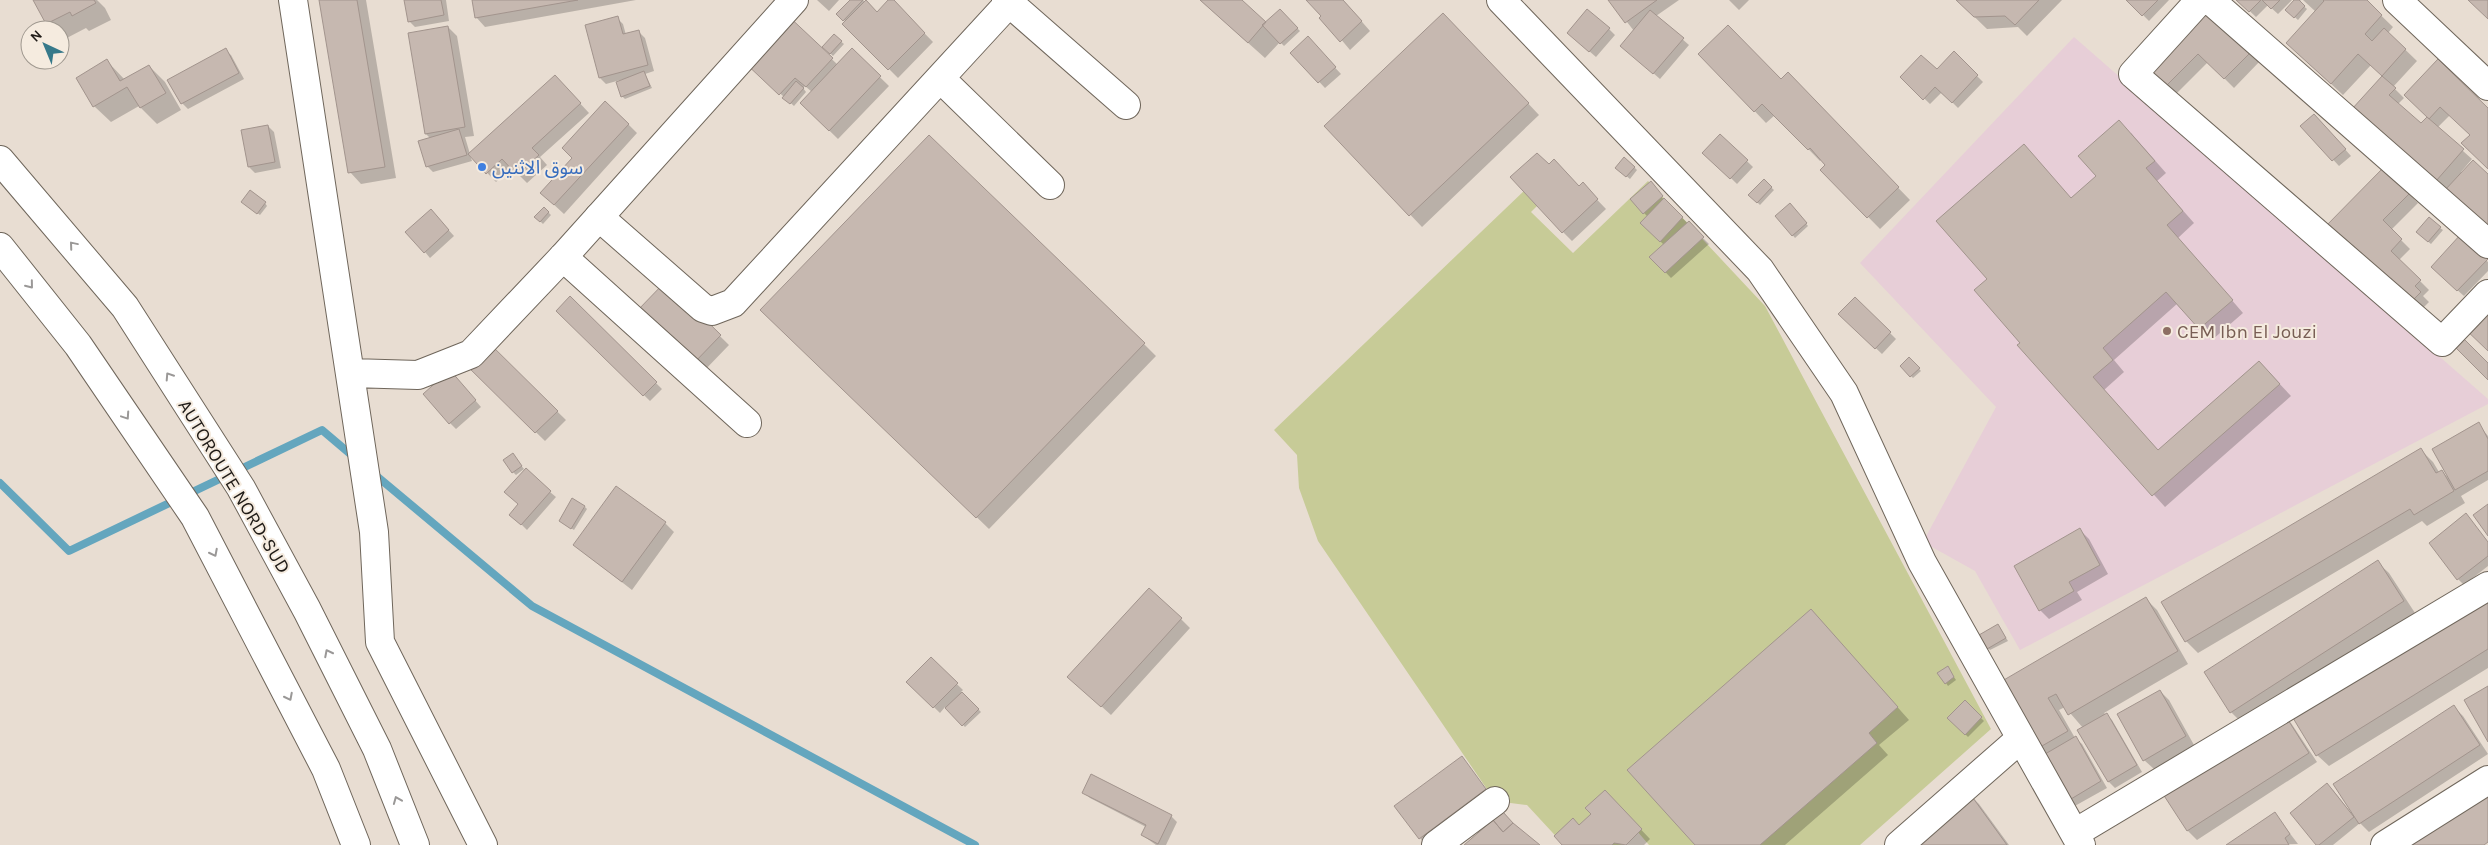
<svg xmlns="http://www.w3.org/2000/svg" width="2488" height="845" font-family="Karla,'Noto Sans Arabic',sans-serif">
<style>
.education{fill:#e7ced7}
.green{fill:#c7cb97}
.shadow{fill:#0003}
.lines{fill:none;stroke-linecap:round;stroke-linejoin:round}
.stream{stroke:#64a6be;stroke-width:8}
.building{fill:#c6b8b0;stroke:#a2948d}
.minor-casing{stroke:#6f665b;stroke-width:30}
.major-casing{stroke:#6f665b;stroke-width:30}
.highway-casing{stroke:#6f665b;stroke-width:30}
.minor{stroke:#fff;stroke-width:28}
.major{stroke:#fff;stroke-width:28}
.highway{stroke:#fff;stroke-width:28}
.oneway{stroke:#9a9897}
.shop-dot{fill:#3f7fe0;stroke:#f5ebdf;stroke-width:2}
.education-dot{fill:#8d6e63;stroke:#f5ebdf;stroke-width:2}
.labels{text-anchor:middle;stroke-width:4;stroke-linejoin:round;paint-order:stroke}
.shop-label{font-size:19px;fill:#366cbe;stroke:#f5ebdf;text-anchor:start}
.education-label{font-size:19px;fill:#785e54;stroke:#f5ebdf;text-anchor:start}
.street-label{font-size:19px;fill:#1f1b17;stroke:#f5ebdf}
</style>
<rect width="100%" height="100%" fill="#e8ddd2"/>
<path class="education" d="M2074,37L2488,399V404L2020,650L1975,571L1923,542L1996,407L1860,263Z"/>
<path class="green" d="M1550,166L1561,182L1531,212L1573,253L1648,181L1765,306L1991,729L1860,845H1649L1637,831L1623,845H1564L1527,805L1495,801L1318,541L1299,488L1297,455L1274,430Z"/>
<path class="shadow" d="M34,0H97L105,8L111,20L89,31L86,28L63,40L60,37V30H53L47,23Z
M320,0H366L396,178L361,184L350,172Z
M405,0H446L449,21L415,27L409,21Z
M473,0H636L485,27L476,17Z
M817,0H839L829,11Z
M851,0H863L877,13L892,0L933,42L898,78L844,24L846,22L838,14Z
M1200,0H1240L1267,24L1280,11L1300,31L1284,46L1280,42L1265,58Z
M1308,0H1343L1370,31L1350,50Z
M1610,0H1679L1656,16L1689,45L1660,79L1628,51L1634,31Z
M1729,0H1749L1739,10Z
M1957,0H2062L2027,36L2018,27L1987,29Z
M2128,0H2169L2149,21Z
M2199,0L2261,60L2234,88L2208,62L2171,99L2146,52Z
M2238,0H2292L2278,14L2268,5L2256,17Z
M2296,0H2301L2299,2L2307,9L2298,20L2287,10Z
M2303,0H2365L2393,27L2388,33L2417,61L2393,87L2404,98L2398,104L2422,125L2428,117L2405,95L2488,109V168L2471,135L2450,115L2437,128L2472,159L2461,172L2488,176V230L2446,189L2354,109L2383,76L2371,65L2343,95L2299,54L2316,12Z
M784,14L838,65L852,50L889,86L838,139L801,103L812,92L805,86L803,88L806,92L794,106L753,69Z
M617,18L623,24L626,35L639,32L645,38L654,71L645,74L652,88L625,99L622,96L624,79L606,84L600,78Z
M1455,26L1539,115L1422,227L1326,126Z
M448,27L457,36L474,136L465,137L470,154L564,86L589,113L540,157L547,165L527,183L511,167L496,182L470,155L472,161L433,172L427,166L431,139L426,134Z
M1609,29L1615,35L1596,57L1574,38Z
M834,36L844,44L833,56L824,47Z
M1313,44L1341,74L1325,88L1292,53Z
M225,50L231,55L244,79L188,109L182,103Z
M1954,53L1983,82L1958,108L1942,92L1930,104L1902,77L1937,71Z
M1700,54L1781,81L1788,74L1910,200L1880,229L1822,170L1827,165L1822,159L1820,161L1775,115L1766,123Z
M107,61L125,80L149,66L165,82L181,110L157,124L139,106L111,122L94,106Z
M2320,121L2351,156L2339,166L2302,126Z
M628,124L637,133L564,214L551,202L574,158Z
M268,126L274,132L281,168L255,173L249,167Z
M2131,133L2166,173L2157,181L2194,223L2178,238L2243,313L2212,340L2178,303L2114,360L2124,372L2104,390L2158,451L2259,362L2291,396L2165,507L2019,345L2022,343L2072,199L2097,177Z
M1720,135L1753,167L1737,184L1704,152Z
M1549,166L1579,187L1582,184L1606,209L1572,241L1563,232Z
M1635,168L1637,170L1630,179L1619,170Z
M2384,169L2418,203L2391,230L2410,249L2399,260L2429,290L2423,296L2429,302L2421,310L2381,283Z
M1764,181L1774,190L1760,205L1750,195Z
M1650,183L1664,200L1709,244L1671,278L1651,257L1664,245L1642,223L1648,217L1644,213Z
M265,203L267,206L260,215L245,204Z
M1790,205L1808,226L1795,238L1777,216Z
M544,208L551,215L543,224L536,217Z
M436,216L454,236L430,258L425,252Z
M2440,228L2443,230L2431,244L2420,235Z
M2461,236L2488,262V271L2464,296L2438,273Z
M666,283L729,345L702,373Z
M570,298L662,389L650,401L558,311Z
M1855,298L1896,339L1882,354L1840,314Z
M774,322L1144,344L1156,356L989,529Z
M486,342L566,420L545,441L465,363Z
M1909,358L1921,371L1913,378L1901,366Z
M456,378L481,407L456,429L450,423Z
M2478,424L2488,436V480L2461,496L2465,503L2427,526L2422,521L2198,653L2186,641L2421,450L2433,462L2439,472L2442,471L2450,480Z
M515,458L524,469L516,475L513,472Z
M550,492L556,497L527,530L517,520Z
M585,507L587,509L574,530L563,523Z
M2466,515L2488,542V566L2464,585L2458,579Z
M665,523L674,532L632,590L574,545Z
M2080,530L2089,539L2108,574L2077,592L2082,600L2049,619L2040,610Z
M2377,562L2389,573L2415,613L2243,724L2231,712Z
M2145,598L2157,610L2188,664L2104,713L2112,720L2142,772L2115,788L2109,782L2079,730L2083,728L2065,707L2059,710L2075,738L2082,744L2107,788L2073,807L1998,685Z
M2488,598V668L2329,766L2317,755Z
M1811,610L1909,720L1879,745L1888,755L1785,845H1696Z
M1181,619L1190,628L1111,715L1078,685Z
M1998,625L2008,641L1990,650L1988,648Z
M931,659L963,690L961,692L981,712L965,727L945,707L940,713L908,682Z
M1950,671L1956,680L1948,686L1946,683Z
M2160,691L2169,700L2194,745L2154,769L2144,760L2119,715Z
M1965,702L1984,721L1968,737L1949,718Z
M2454,707L2463,716L2488,754L2369,832L2360,823L2333,845H2317L2333,790L2352,814Z
M2282,714L2291,723L2317,762L2197,840L2188,831L2163,791Z
M1461,758L1494,799L1426,845L1420,838Z
M1084,792L1171,816L1177,822L1166,845H1156L1142,835L1146,827L1090,798Z
M1968,793L1979,804L2009,845H1923Z
M1614,801L1650,839L1644,845H1564L1579,826Z
M2275,814L2298,844L2228,845Z"/>
<g class="lines">
<path class="stream" d="M373,473L532,606L975,845
M0,483L69,551L322,430L355,458"/>
</g>
<path class="building" d="M33,0H94L96,3L72,16L70,12L46,24Z
M319,0H357L385,167L348,173Z
M404,0H441L444,15L408,22Z
M472,0H578L475,18Z
M850,0H863L843,21L836,14Z
M866,0L877,12L888,0H894L925,33L888,70L842,24Z
M1200,0H1242L1266,22L1248,43Z
M1306,0H1343L1362,21L1340,42L1319,18L1321,16Z
M1608,0H1657L1625,23Z
M1956,0H2039L2015,25L2005,16L1974,17Z
M2126,0H2158L2142,16Z
M2197,0L2253,50L2224,79L2198,54L2161,91L2136,66Z
M2236,0H2261L2249,12Z
M2262,0H2280L2271,9Z
M2294,0H2299L2305,6L2294,18L2285,10Z
M2323,0H2367L2382,15L2365,34L2372,41L2384,28L2406,49L2382,76L2358,54L2331,84L2286,43L2324,1Z
M2468,0H2488V19Z
M1280,9L1298,28L1280,44L1262,25Z
M1587,9L1610,28L1589,52L1567,33Z
M1650,10L1684,38L1653,74L1620,46Z
M784,12L833,58L806,87L795,78L779,95L742,60Z
M1443,13L1529,103L1409,216L1324,126Z
M618,16L623,34L639,30L648,65L599,78L585,25Z
M1728,25L1781,79L1788,72L1899,187L1867,218L1820,170L1825,165L1810,148L1808,150L1762,104L1754,112L1698,54Z
M448,26L465,127L425,134L408,33Z
M834,34L842,41L830,54L822,47Z
M1308,36L1336,67L1318,83L1290,53Z
M226,48L239,73L181,104L167,80Z
M852,48L881,76L829,131L800,103Z
M1954,51L1978,75L1952,103L1935,87L1923,100L1900,77L1921,55L1937,69Z
M107,59L120,81L149,65L166,93L140,108L127,87L93,107L76,78Z
M2438,59L2488,108V169L2461,143L2470,135L2440,107L2429,119L2404,95Z
M644,71L650,86L621,97L616,82Z
M555,75L581,103L532,148L539,155L517,175L502,159L486,174L468,154Z
M2382,76L2396,88L2389,95L2421,123L2427,117L2464,149L2436,181L2352,109Z
M796,81L804,88L790,104L782,98Z
M605,101L629,124L554,205L540,193L572,158L562,148Z
M2314,114L2346,149L2332,161L2300,126Z
M2119,120L2155,161L2146,168L2183,211L2167,225L2233,300L2199,329L2166,292L2103,348L2113,360L2093,377L2158,450L2259,361L2280,384L2152,496L2017,345L2020,343L1974,290L1987,279L1936,221L2024,144L2071,198L2096,176L2078,156Z
M268,125L275,162L248,167L241,130Z
M459,129L467,155L426,167L418,141Z
M1720,134L1748,160L1730,179L1702,153Z
M929,135L1145,343L976,518L760,310Z
M1537,153L1549,164L1554,159L1579,186L1583,182L1598,199L1562,233L1510,177Z
M1624,157L1635,167L1626,177L1615,168Z
M2473,160L2488,174V225L2485,228L2445,190Z
M2384,167L2410,193L2383,220L2402,239L2391,251L2421,280L2415,286L2421,292L2411,302L2324,228Z
M1764,179L1772,187L1757,203L1748,195Z
M1651,181L1663,196L1643,214L1630,199Z
M250,190L266,202L257,214L241,202Z
M1664,198L1683,217L1660,242L1640,223Z
M1790,203L1807,223L1792,236L1775,216Z
M544,207L549,212L540,222L534,217Z
M431,209L449,230L424,253L405,232Z
M2429,217L2441,227L2428,242L2416,232Z
M1689,221L1704,237L1665,273L1649,257Z
M2461,234L2488,259L2457,291L2431,267Z
M666,281L721,335L692,365L637,311Z
M570,296L657,382L643,396L556,311Z
M1855,297L1891,332L1875,349L1838,314Z
M2488,298V351L2462,326Z
M2453,328L2488,363V380L2445,337Z
M486,340L558,411L535,433L464,363Z
M1909,357L1920,368L1910,377L1900,366Z
M450,370L476,400L449,424L423,394Z
M2479,422L2488,439V471L2455,490L2432,449Z
M2421,448L2436,473L2442,470L2454,491L2414,515L2410,509L2185,642L2161,602Z
M513,453L522,466L512,473L503,460Z
M526,468L551,491L521,525L509,515L518,504L504,492Z
M616,486L666,522L622,582L573,545Z
M572,498L585,506L571,529L559,521Z
M2488,504V536L2473,515Z
M2466,513L2488,542V556L2457,580L2429,543Z
M2080,528L2100,565L2069,582L2074,591L2039,611L2014,566Z
M2378,560L2404,601L2230,713L2204,672Z
M1149,588L1182,618L1101,707L1067,677Z
M2146,597L2178,651L2068,715L2056,694L2048,698L2068,731L2035,750L1997,684Z
M2488,597V649L2316,756L2290,713Z
M1811,609L1898,707L1869,733L1877,743L1760,845H1695L1627,770Z
M1998,624L2006,638L1987,649L1979,635Z
M931,657L958,683L933,708L906,682Z
M1948,666L1954,677L1945,684L1937,673Z
M2488,686V742L2464,700Z
M2160,690L2186,736L2143,761L2117,714Z
M962,692L979,709L962,726L945,708Z
M1965,700L1982,717L1965,735L1947,718Z
M2454,705L2480,745L2359,824L2333,784Z
M2283,712L2309,753L2187,831L2161,791Z
M2107,713L2137,765L2108,782L2077,730Z
M2076,736L2101,781L2066,802L2040,757Z
M1462,756L1486,789L1419,839L1394,806Z
M1091,774L1172,815L1158,844L1141,835L1146,825L1082,793Z
M2327,783L2354,817L2319,845H2316L2290,813Z
M2488,788V842L2484,845H2396Z
M1605,790L1642,829L1626,845L1614,843L1612,845H1562L1554,836L1573,818L1579,825L1591,814L1585,808Z
M1968,791L2007,845H1921L1911,831Z
M1503,812L1513,823L1503,832L1493,820Z
M2275,812L2290,834L2285,838L2289,845H2226Z
M1493,820L1503,832L1513,823L1540,845H1464Z"/>
<g class="lines">
<defs>
<path id="minor" d="M1006,0L1126,105
M2200,0L2133,74L2442,342L2488,294
M2210,0L2488,244
M2397,0L2488,86
M940,78L1050,185
M599,217L703,308L712,311L733,303L1009,3
M563,257L747,423
M2075,833L2488,586
M1436,845L1495,801
M1899,845L2020,739
M2385,845L2488,780"/>
<path id="major" d="M293,0L374,532L380,642L483,845
M1501,0L1760,270L1844,393L1922,562L2081,845
M351,373L418,375L471,354L563,257L794,0"/>
<path id="highway" d="M0,160L125,307L241,488L307,610L377,749L415,845
M0,247L78,345L195,517L326,769L356,845"/>
</defs>
<use href="#minor" class="minor-casing"/>
<use href="#major" class="major-casing"/>
<use href="#highway" class="highway-casing"/>
<use href="#minor" class="minor"/>
<use href="#major" class="major"/>
<use href="#highway" class="highway"/>
</g>
<defs><path id="oneway-chevron" d="M-2-3.5L2.5 0L-2 3.5" fill="none" stroke-width="1.6" stroke-linecap="round" stroke-linejoin="round" transform="scale(1.25)"/></defs>
<g class="oneway">
<use href="#oneway-chevron" transform="translate(73 245) rotate(-130)"/>
<use href="#oneway-chevron" transform="translate(30 285) rotate(51)"/>
<use href="#oneway-chevron" transform="translate(169 376) rotate(-123)"/>
<use href="#oneway-chevron" transform="translate(126 416) rotate(56)"/>
<use href="#oneway-chevron" transform="translate(214 553) rotate(63)"/>
<use href="#oneway-chevron" transform="translate(328 653) rotate(-117)"/>
<use href="#oneway-chevron" transform="translate(289 697) rotate(63)"/>
<use href="#oneway-chevron" transform="translate(397 800) rotate(-112)"/>
</g>
<circle class="shop-dot" cx="482" cy="167" r="5"/>
<circle class="education-dot" cx="2167" cy="331" r="5"/>
<g class="labels">
<g class="shop-label">
<text x="492" y="174">ﺳﻮق اﻻﺛﻨﻴﻦ</text>
</g>
<g class="education-label">
<text x="2177" y="338">CEM Ibn El Jouzi</text>
</g>
<g class="street-label">
<text transform="translate(235 486) rotate(59)" y="7">AUTOROUTE NORD-SUD</text>
</g>
</g>
<g transform="translate(45 45) rotate(316)"><circle r="24" fill="#f5ebdf" stroke="#9f988f"/>
<path d="M0-4L9 19L0 12L-9 19Z" fill="#36798a"/>
<text y="-8" font-size="14" font-weight="bold" text-anchor="middle" fill="#1f1b17">N</text>
</g>
</svg>
